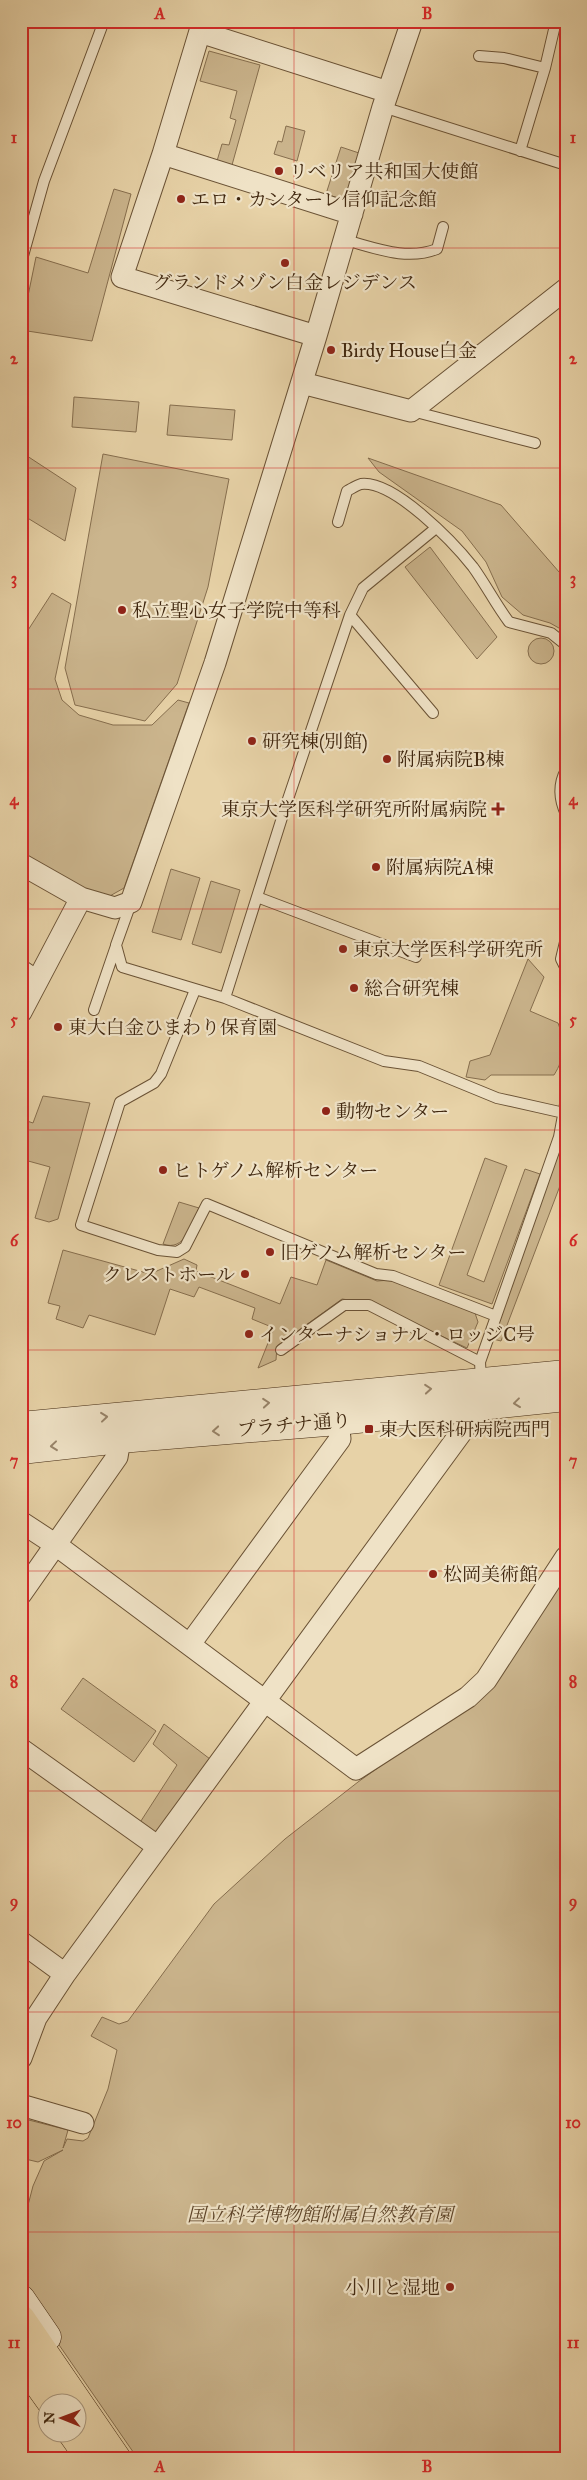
<svg xmlns="http://www.w3.org/2000/svg" width="587" height="2480" font-family="'IM FELL Great Primer','Noto Serif JP',serif">
<style>
.green{fill:#cbb58d;stroke:#866e4e}
.lines{fill:none;stroke-linecap:round;stroke-linejoin:round}
.lane-casing{stroke:#6a5235;stroke-width:12}
.street-casing{stroke:#6a5235;stroke-width:23}
.secondary-casing{stroke:#40270f;stroke-width:29}
.highway-casing{stroke:#40270f;stroke-width:29}
.lane{stroke:#efe2c6;stroke-width:10}
.street{stroke:#efe2c6;stroke-width:21}
.secondary{stroke:#efe2c6;stroke-width:28}
.highway{stroke:#e7d2a7;stroke-width:28}
.oneway{stroke:#98846a}
.grid{fill:none;stroke:#d62828;stroke-width:1;stroke-opacity:0.55}
.poi-dot{fill:#8f2418;stroke:#efe2c6;stroke-width:2}
.labels{text-anchor:middle;stroke-width:4.5;stroke-linejoin:round;paint-order:stroke}
.poi-label{font-size:19px;fill:#40270f;stroke:#efe2c6;text-anchor:start}
.street-label{font-size:19px;fill:#40270f;stroke:#efe2c6}
.park-label{font-size:19px;font-style:italic;fill:#5c4328;stroke:#efe2c6}
.neatline{fill:none;stroke:#d62828;stroke-width:2}
.grid-label{font-size:16px;text-anchor:middle;font-weight:bold;fill:#d62828}
</style>
<rect width="100%" height="100%" fill="#e7d2a7"/>
<filter id="stains"><feTurbulence type="fractalNoise" baseFrequency=".004" numOctaves="4"/><feColorMatrix values="0 0 0 0 .2 0 0 0 0 .09 0 0 0 0 .02 0 0 0 .5 -.17"/></filter>
<radialGradient id="worn" r=".72"><stop offset=".6" stop-color="#630" stop-opacity="0"/><stop offset="1" stop-color="#630" stop-opacity=".3"/></radialGradient>
<path class="green" d="M209,51L260,65L232,165L217,161L222,144L229,145L236,120L230,118L237,91L200,81Z
M286,126L305,131L297,161L274,154L278,141L282,142Z
M341,147L362,154L349,196L341,199L326,194Z
M114,189L131,194L92,341L21,330L36,257L88,273Z
M74,397L139,402L136,432L72,427Z
M170,405L235,410L232,440L167,435Z
M21,452L76,488L65,541L21,514Z
M103,454L229,479L208,587L177,684L145,721L75,705L65,668Z
M368,458L501,505L566,580V632L550,623L523,615L502,597L486,562L462,531L379,472Z
M430,547L497,637L477,659L405,567Z
M52,593L71,604L55,679L62,700L79,715L113,725H152L178,700L189,703L124,888L108,897L83,888L21,852V641Z
M528 651a13 13 0 1 1 26 0a13 13 0 1 1-26 0Z
M171,869L200,878L181,940L152,932Z
M211,881L240,890L221,953L192,944Z
M528,959L544,977L530,1011L558,1023C565,1042 565,1058 554,1075H491L485,1080L466,1077L470,1061L490,1055Z
M43,1096L90,1103L58,1219L49,1222L35,1218L50,1167L21,1159V1119L33,1123Z
M566,1129V1170L501,1341L493,1339Z
M485,1158L507,1166L467,1275L484,1282L525,1169L540,1174L492,1304L439,1285Z
M179,1202L199,1208C192,1224 185,1252 163,1244Z
M63,1250L150,1274L184,1259L197,1265L196,1271L280,1304L291,1277L317,1285L326,1260L377,1281L391,1280L475,1313L478,1322L467,1348L371,1303L342,1299L277,1346L276,1360L258,1368L274,1328L252,1319L255,1308L199,1287L194,1297L170,1289L155,1335L89,1315L83,1328L56,1319L60,1306L48,1303Z
M566,1569V2459H138L21,2290V2232L33,2186L44,2161L63,2150L38,2162L21,2158V2118L68,2130L63,2148L67,2139L83,2141L88,2138L108,2089L117,2050L91,2036L102,2017L119,2024L128,2021L214,1904L285,1839L358,1782L486,1691Z
M83,1678L156,1731L134,1762L61,1709Z
M164,1724L210,1759L155,1836L139,1824L177,1765L153,1744Z"/>
<g class="lines">
<defs>
<path id="lane" d="M479,56L504,58L545,68
M383,107L566,165
M520,151L545,68L556,21
M345,240C376,248 406,261 437,249L443,227
M21,263L44,181L104,21
M412,411L535,443
M338,522L347,491C351,489 357,485 361,484C394,480 454,543 473,567C486,585 496,605 509,622L551,633L566,645
M350,615L433,713
M566,770C558,784 559,800 566,814
M257,897L416,957
M131,903L116,945L122,967L225,998L384,1061L419,1066L497,1098L564,1113
M566,938L561,959L566,969
M21,964L40,977
M195,990L161,1074L154,1083L120,1102L81,1225L158,1250L177,1252L185,1247L207,1204L376,1274L393,1276L496,1316
M225,998L286,805L350,615L363,588L436,528
M94,1010L116,946
M281,1350L344,1305H369L480,1362
M481,1380L480,1362L559,1137L566,1099
M21,2014L36,2018"/>
<path id="street" d="M203,21L163,154L122,277L316,336
M200,32L388,92
M163,154L352,214
M302,383L411,411L566,289
M21,864L81,898
M21,1012L81,898L115,908L131,902L215,663L316,336L383,107L412,21
M21,1522L56,1545L356,1769L468,1697L486,1680L566,1557
M21,1594L117,1457L120,1439
M190,1644L340,1439L338,1421
M21,1749L157,1846
M21,1942L65,1974
M21,2058L36,2018L65,1974L463,1430L471,1408L469,1394
M21,2105L83,2123"/>
<path id="secondary" d="M21,1426L566,1374
M21,1450L120,1439L338,1421L566,1397
M21,2299L47,2337"/>
<path id="highway" d="M21,2319L117,2459
M21,2360L51,2402
M71,2432L90,2459"/>
</defs>
<use href="#lane" class="lane-casing"/>
<use href="#street" class="street-casing"/>
<use href="#secondary" class="secondary-casing"/>
<use href="#highway" class="highway-casing"/>
<use href="#lane" class="lane"/>
<use href="#street" class="street"/>
<use href="#secondary" class="secondary"/>
<use href="#highway" class="highway"/>
</g>
<defs><path id="oneway-chevron" d="M-2-3.5L2.5 0L-2 3.5" fill="none" stroke-width="1.6" stroke-linecap="round" stroke-linejoin="round" transform="scale(1.25)"/></defs>
<g class="oneway">
<use href="#oneway-chevron" transform="translate(428 1389) rotate(-5)"/>
<use href="#oneway-chevron" transform="translate(266 1403) rotate(-5)"/>
<use href="#oneway-chevron" transform="translate(517 1403) rotate(173)"/>
<use href="#oneway-chevron" transform="translate(104 1417) rotate(-6)"/>
<use href="#oneway-chevron" transform="translate(216 1431) rotate(175)"/>
<use href="#oneway-chevron" transform="translate(54 1446) rotate(174)"/>
</g>
<path class="grid" d="M294,21V2459M21,248H566M21,468H566M21,689H566M21,909H566M21,1130H566M21,1350H566M21,1571H566M21,1791H566M21,2012H566M21,2232H566"/>
<g class="poi-dot">
<circle cx="279" cy="171" r="5"/>
<circle cx="181" cy="199" r="5"/>
<circle cx="285" cy="263" r="5"/>
<circle cx="331" cy="350" r="5"/>
<circle cx="122" cy="610" r="5"/>
<circle cx="252" cy="741" r="5"/>
<circle cx="387" cy="759" r="5"/>
<path d="M495.5 801.5h5v5h5v5h-5v5h-5v-5h-5v-5h5z"/>
<circle cx="376" cy="867" r="5"/>
<circle cx="343" cy="949" r="5"/>
<circle cx="354" cy="988" r="5"/>
<circle cx="58" cy="1027" r="5"/>
<circle cx="326" cy="1111" r="5"/>
<circle cx="163" cy="1170" r="5"/>
<circle cx="270" cy="1252" r="5"/>
<circle cx="245" cy="1274" r="5"/>
<circle cx="249" cy="1334" r="5"/>
<rect x="364" y="1424" width="10" height="10" rx="2.5"/>
<circle cx="433" cy="1574" r="5"/>
<circle cx="450" cy="2287" r="5"/>
</g>
<g class="labels">
<g class="poi-label">
<text x="289" y="178">リベリア共和国大使館</text>
<text x="191" y="206">エロ・カンターレ信仰記念館</text>
<text x="285" y="289" text-anchor="middle">グランドメゾン白金レジデンス</text>
<text x="341" y="357">Birdy House白金</text>
<text x="132" y="617">私立聖心女子学院中等科</text>
<text x="262" y="748">研究棟(別館)</text>
<text x="397" y="766">附属病院B棟</text>
<text x="487" y="816" text-anchor="end">東京大学医科学研究所附属病院</text>
<text x="386" y="874">附属病院A棟</text>
<text x="353" y="956">東京大学医科学研究所</text>
<text x="364" y="995">総合研究棟</text>
<text x="68" y="1034">東大白金ひまわり保育園</text>
<text x="336" y="1118">動物センター</text>
<text x="173" y="1177">ヒトゲノム解析センター</text>
<text x="280" y="1259">旧ゲノム解析センター</text>
<text x="235" y="1281" text-anchor="end">クレストホール</text>
<text x="259" y="1341">インターナショナル・ロッジC号</text>
<text x="379" y="1436">東大医科研病院西門</text>
<text x="443" y="1581">松岡美術館</text>
<text x="440" y="2294" text-anchor="end">小川と湿地</text>
</g>
<g class="street-label">
<text transform="translate(294 1424) rotate(-5)" y="7">プラチナ通り</text>
</g>
<g class="park-label">
<text x="320" y="2221">国立科学博物館附属自然教育園</text>
</g>
</g>
<rect width="587" height="2480" fill="none" stroke="#e7d2a7" stroke-width="55"/>
<g transform="translate(62 2418) rotate(271)"><circle r="24" fill="#efe2c6" stroke="#a9977d"/>
<path d="M0-4L9 19L0 12L-9 19Z" fill="#8f2418"/>
<text y="-8" font-size="14" font-weight="bold" text-anchor="middle" fill="#40270f">N</text>
</g>
<rect x="28" y="28" width="532" height="2424" class="neatline"/>
<g class="grid-label">
<text x="160" y="19">A</text>
<text x="427" y="19">B</text>
<text x="14" y="143">1</text>
<text x="573" y="143">1</text>
<text x="14" y="364">2</text>
<text x="573" y="364">2</text>
<text x="14" y="584">3</text>
<text x="573" y="584">3</text>
<text x="14" y="805">4</text>
<text x="573" y="805">4</text>
<text x="14" y="1025">5</text>
<text x="573" y="1025">5</text>
<text x="14" y="1246">6</text>
<text x="573" y="1246">6</text>
<text x="14" y="1466">7</text>
<text x="573" y="1466">7</text>
<text x="14" y="1687">8</text>
<text x="573" y="1687">8</text>
<text x="14" y="1907">9</text>
<text x="573" y="1907">9</text>
<text x="14" y="2128">10</text>
<text x="573" y="2128">10</text>
<text x="14" y="2348">11</text>
<text x="573" y="2348">11</text>
<text x="160" y="2472">A</text>
<text x="427" y="2472">B</text>
</g>
<rect width="100%" height="100%" filter="url(#stains)"/>
<rect width="100%" height="100%" fill="url(#worn)"/>
</svg>
